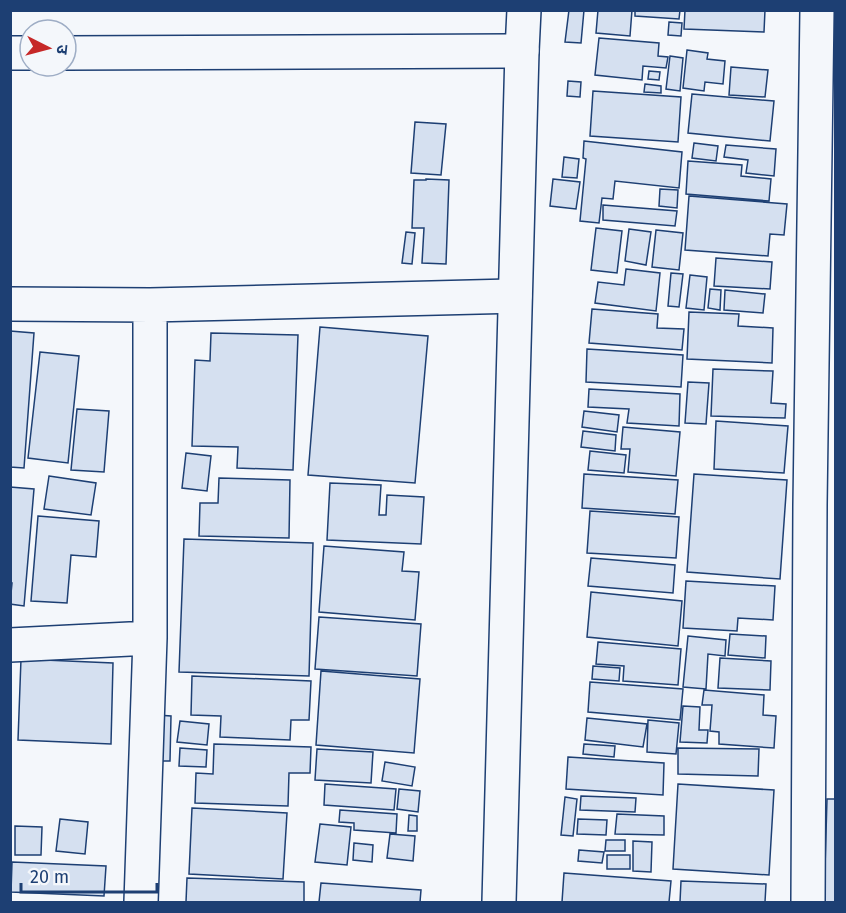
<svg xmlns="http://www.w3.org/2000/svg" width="846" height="913" font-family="'Fira Sans','Noto Sans Devanagari',sans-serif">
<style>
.building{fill:#d5e0f0;stroke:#1d3f73;stroke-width:1.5}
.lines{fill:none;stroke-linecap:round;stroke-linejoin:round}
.minor-casing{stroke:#1d3f73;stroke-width:36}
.tertiary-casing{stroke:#1d3f73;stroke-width:36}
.minor{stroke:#f4f7fb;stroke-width:33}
.tertiary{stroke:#f4f7fb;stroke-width:33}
</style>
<rect width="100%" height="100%" fill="#f4f7fb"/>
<path class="building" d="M569,10H584L581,43L565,42Z
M598,10H632L630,36L596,33Z
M635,10H680L679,19L635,16Z
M685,10H765L764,32L684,29Z
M669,22L682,23L681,36L668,35Z
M599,38L659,43L658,56L668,57L666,68L643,66L642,80L595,75Z
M687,50L708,53L707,59L725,61L723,84L705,82L704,91L683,88Z
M670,56L683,58L680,91L666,89Z
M731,67L768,70L765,97L729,95Z
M649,71L660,72L659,80L648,79Z
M568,81L581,82L580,97L567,96Z
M645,84L661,86V93L644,92Z
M593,91L681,97L678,142L590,136Z
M692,94L774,101L770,141L688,133Z
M415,122L446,124L441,175L411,173Z
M584,141L682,152L679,188L615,181L613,199L602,198L599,223L580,221L586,159L583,158Z
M694,143L718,146L716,161L692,158Z
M726,145L776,149L774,176L746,173L748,160L724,157Z
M564,157L579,159L577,178L562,177Z
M688,161L742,165L741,176L771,179L769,201L686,194Z
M426,179L449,180L446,264L422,263L424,228H412L414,180H426Z
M553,179L580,182L576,209L550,206Z
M660,189L678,190L677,208L659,206Z
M689,196L787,204L784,235L770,234L768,256L685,250Z
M603,205L677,211L675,226L603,220Z
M596,228L622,231L617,273L591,270Z
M629,229L651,232L646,265L625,261Z
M656,230L683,233L679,270L652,267Z
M406,232L415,233L412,264L402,263Z
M716,258L772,262L770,289L714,286Z
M626,269L660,273L656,311L595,303L598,282L624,285Z
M671,273L683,274L679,307L668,306Z
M690,275L707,277L704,310L686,308Z
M710,289L721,290L720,310L708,308Z
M725,290L765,294L763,313L724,310Z
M592,309L658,314L657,328L684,329L682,350L589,343Z
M689,312L739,314L738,326L773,328L772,363L687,359Z
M320,327L428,336L415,483L308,475Z
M10,331L34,333L24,468L10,467Z
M211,333L298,335L293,470L237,468L238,447L192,446L195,360L210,361Z
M587,349L683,355L681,387L586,382Z
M40,352L79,356L68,463L28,458Z
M713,369L773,371L771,403L786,404L785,418L711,416Z
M688,382L709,383L706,424L685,423Z
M589,389L680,394L679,426L627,423L629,409L588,407Z
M77,409L109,411L104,472L71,470Z
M584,411L619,415L617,432L582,427Z
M716,421L788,426L784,473L714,469Z
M623,427L680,432L676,476L628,472L630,449H621Z
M583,431L616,435L615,451L581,447Z
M590,451L626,455L624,473L588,470Z
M186,453L211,456L207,491L182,488Z
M584,474L678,480L675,514L582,508Z
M694,474L787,480L780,579L687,572Z
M49,476L96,483L91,515L44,509Z
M219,478L290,480L289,538L199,536L200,503H218Z
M330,483L381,485L379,515H386L387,495L424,497L421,544L327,540Z
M10,487L34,489L24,606L10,604L12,583H10Z
M590,511L679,517L676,558L587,553Z
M38,516L99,521L96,557L71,555L67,603L31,601Z
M184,539L313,543L309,676L179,672Z
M324,546L404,552L402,571L419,572L415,620L319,612Z
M591,558L675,565L673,593L588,586Z
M686,581L775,586L773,620L738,618L737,631L683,628Z
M591,592L682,601L678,646L587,637Z
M319,617L421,624L417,676L315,669Z
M730,634L766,636L765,658L728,655Z
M688,636L726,640L725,656L708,654L706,689L683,687Z
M598,642L681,649L678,685L623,681L624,666L596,664Z
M720,658L771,661L770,690L718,688Z
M21,659L113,663L111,744L18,740Z
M593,666L620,668L619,681L592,679Z
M321,671L420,679L414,753L316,745Z
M192,676L311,681L309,720H291L290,740L220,737L221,716L191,715Z
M590,682L683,689L680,720L588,712Z
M704,690L764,695L763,715L776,716L774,748L719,744V732L710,731L712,705H702Z
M683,706L700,707L699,730H708L707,743L680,742Z
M157,715L171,716L170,761H156Z
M587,718L647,724L643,747L585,740Z
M648,720L679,723L676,754L647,752Z
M180,721L209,724L207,745L177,742Z
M214,744L311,747L310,773H289L288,806L195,803L196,773L213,774Z
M584,744L615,746L614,757L583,754Z
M180,748L207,750L206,767L179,766Z
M678,748L759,749L758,776L678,774Z
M317,749L373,752L371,783L315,780Z
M568,757L664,763L663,795L566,789Z
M385,762L415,767L412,786L382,781Z
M325,784L396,789L394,810L324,805Z
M678,784L774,790L769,875L673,869Z
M399,789L420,791L418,812L397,809Z
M581,796L636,798L635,812L580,810Z
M565,797L577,799L573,836L561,835Z
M827,799H836V902H824Z
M192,808L287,813L283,879L189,874Z
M340,810L397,814L396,833L354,830V823L339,822Z
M617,814L664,816V835L615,834Z
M409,815L417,816V831H408Z
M60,819L88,822L85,854L56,851Z
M578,819L607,820L606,835L577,834Z
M320,824L351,827L347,865L315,862Z
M15,826L42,827L41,855H15Z
M390,834L415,836L413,861L387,858Z
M606,840H625V851H605Z
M633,841L652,842L651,872L633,871Z
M354,843L373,845L372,862L353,860Z
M579,850L604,852L602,863L578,861Z
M607,855H630V869H607Z
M12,862L106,866L104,896L11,892Z
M564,873L671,881L669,902H562Z
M187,878L304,882V902H186Z
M681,881L766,884L765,902H680Z
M321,883L421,890L420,902H319Z"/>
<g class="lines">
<defs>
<path id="minor" d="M10,53H30
M66,53L522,51
M10,304L150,305L515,296
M10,645L150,638
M141,902L150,638V305
M808,902L810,505L817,10"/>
<path id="tertiary" d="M499,902L522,51L524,10"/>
</defs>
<use href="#minor" class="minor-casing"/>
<use href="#tertiary" class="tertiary-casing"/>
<use href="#minor" class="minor"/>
<use href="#tertiary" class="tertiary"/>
</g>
<rect width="846" height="913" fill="none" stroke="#1d3f73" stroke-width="24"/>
<g transform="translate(48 48) rotate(96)"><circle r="28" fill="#f4f7fb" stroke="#9eadc5" stroke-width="1.5"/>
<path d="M0-4.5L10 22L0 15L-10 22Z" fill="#c62828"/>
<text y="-9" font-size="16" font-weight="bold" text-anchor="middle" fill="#1d3f73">उ</text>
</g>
<path d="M21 883v9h136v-9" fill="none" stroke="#1d3f73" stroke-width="3"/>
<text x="30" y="883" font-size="18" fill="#1d3f73" stroke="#f4f7fb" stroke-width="4.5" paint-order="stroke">20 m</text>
</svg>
